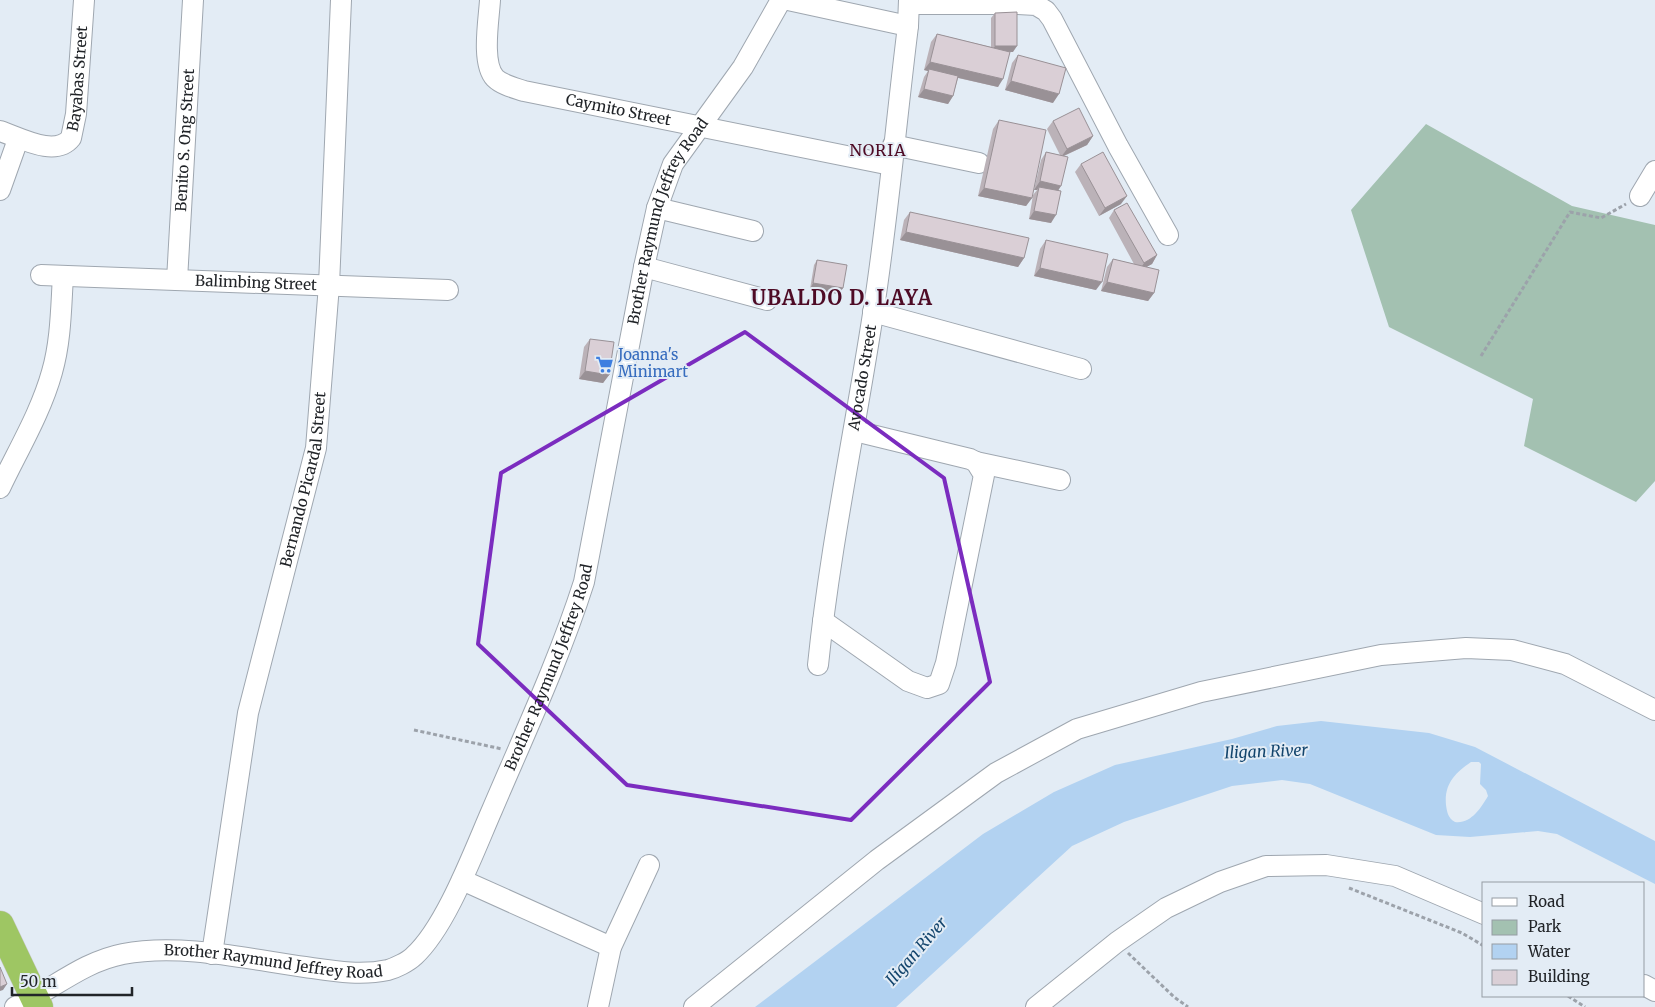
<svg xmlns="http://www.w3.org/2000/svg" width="1655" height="1007" font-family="Merriweather,serif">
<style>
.green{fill:#a3c1b1}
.water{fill:#b2d2f1;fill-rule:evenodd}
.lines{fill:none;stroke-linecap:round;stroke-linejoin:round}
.minor-casing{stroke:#9fa7b0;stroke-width:22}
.highway-casing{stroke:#cacacb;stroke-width:29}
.path{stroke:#9ca2aa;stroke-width:3;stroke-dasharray:4 2.5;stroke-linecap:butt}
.minor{stroke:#fff;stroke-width:20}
.highway{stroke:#9ec663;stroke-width:28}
.wall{fill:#bbb2b8}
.shaded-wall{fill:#999196}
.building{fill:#dacfd6;stroke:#999196}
.marked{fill:none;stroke:#7b2cbf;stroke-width:4;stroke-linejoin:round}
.labels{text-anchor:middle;stroke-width:4;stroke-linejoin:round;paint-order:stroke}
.street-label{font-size:15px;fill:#212428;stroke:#e3ecf5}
.shop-label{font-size:15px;fill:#366cbe;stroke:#e3ecf5;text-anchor:start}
.neighbourhood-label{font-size:16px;letter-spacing:1px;fill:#4e0b25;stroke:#e3ecf5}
.water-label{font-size:16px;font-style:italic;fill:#13456d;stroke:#e3ecf5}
.district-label{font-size:20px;font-weight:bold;letter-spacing:1px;fill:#4e0b25;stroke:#e3ecf5}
</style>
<rect width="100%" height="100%" fill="#e3ecf5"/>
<path class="green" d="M1426,124L1572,206L1655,225V481L1636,502L1524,446L1533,399L1389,327L1351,210Z"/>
<path class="water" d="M1321,721L1429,733L1475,747L1655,841V884L1557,834L1538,831L1470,837L1436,835L1310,784L1282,780L1232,786L1124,822L1072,846L896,1007H755L983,834L1054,792L1115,765L1232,739L1277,726ZM1471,762H1479L1481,764L1480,784L1486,790L1488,796C1481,808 1471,824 1455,822C1448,818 1447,812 1446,805C1444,784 1455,773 1471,762Z"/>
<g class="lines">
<defs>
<g id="minor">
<path id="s1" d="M490,0C489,19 481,63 495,78C502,85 515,88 524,91L891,165"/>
<path d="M788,0L908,26"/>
<path d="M909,4H1018L1036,5L1046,11L1052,19L1118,146L1168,235"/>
<path id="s2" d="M0,131C19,137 55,158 71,138L76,114L84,0"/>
<path d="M893,145L979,163"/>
<path d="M0,190L16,145"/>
<path d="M1640,196L1655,171"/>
<path d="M657,208L753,231"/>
<path d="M644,267L767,300"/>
<path id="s3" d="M41,275L448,290"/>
<path id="s4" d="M177,280L193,0"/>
<path d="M873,312L1081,369"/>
<path d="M976,462L1060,480"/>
<path d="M0,488C18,450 41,412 52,372C61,341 61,307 63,276"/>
<path d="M823,621L908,681L927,688L939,684L946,663L984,475L976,462L970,459L855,431"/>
<path id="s5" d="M818,665C830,547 855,431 873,314C888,218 896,122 908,26L909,0"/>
<path d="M462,880L611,947"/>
<path id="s6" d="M212,954L248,713L316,448L329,285L341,0"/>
<path d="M1644,985L1655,991"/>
<path id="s7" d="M15,1007C52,990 82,962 123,954C180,943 248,959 305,967C333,971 360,976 388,970C395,968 408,962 414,956C446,927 474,851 492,810C524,735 559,660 584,582L644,267L657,208L673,164L743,67L781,0"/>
<path d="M598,1007L611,947L649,865"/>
<path d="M694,1007L877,860L996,773L1077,729L1201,692L1381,655L1466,648L1512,650L1565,664L1655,710"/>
<path d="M1036,1007L1117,942L1166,908L1220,882L1266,866L1326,865L1395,876L1484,914"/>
</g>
<path id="highway" d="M0,925L39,1007"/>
</defs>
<use href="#minor" class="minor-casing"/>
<use href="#highway" class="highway-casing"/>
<path class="path" d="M1481,356L1570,212L1601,218L1626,204
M414,730L502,749
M1349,888L1462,933L1484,946
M1128,953L1174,997L1188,1007
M1568,996L1585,1007"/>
<use href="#minor" class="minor"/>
<use href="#highway" class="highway"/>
</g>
<path class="wall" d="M995,13L1013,52H1010L998,87L958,78L953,96L948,104L918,97L924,77L928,71L924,70L931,42L937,34L991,47V18Z
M1018,55L1053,103L1005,90L1012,63Z
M999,120L1032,198L1026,206L978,196L993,129Z
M1053,121L1093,136L1087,145L1064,156L1058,191L1051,223L1029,219L1033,195L1037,190H1034L1041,160L1046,152L1060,155L1047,129Z
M1081,164L1121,204L1099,216L1075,172Z
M1114,210L1157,255L1152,264L1146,267L1154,293L1148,301L1101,291L1107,267L1113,259L1134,264L1109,218Z
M910,212L1024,258L1018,267L900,240L904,220Z
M1046,240L1096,290L1034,276L1040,249Z
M817,260L843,288L839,294L810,289L814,265Z
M590,339L609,375L603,383L579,379L584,347Z"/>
<path class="shaded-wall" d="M995,46H1017L1013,52L991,51Z
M930,62L1003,79L998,87L929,71V69L928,71L924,70Z
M1011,81L1059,94L1053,103L1005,90Z
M924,89L953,96L948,104L918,97Z
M1093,136L1087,145L1061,157L1067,149Z
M1040,181L1061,186L1056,194L1039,187L1037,190H1034Z
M984,188L1032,198L1026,206L978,196Z
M1127,196L1121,204L1099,216L1105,208Z
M1034,211L1056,215L1051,223L1029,219Z
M906,232L1024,258L1018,267L900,240Z
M1157,255L1152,264L1139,271L1144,263Z
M1040,268L1102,282L1096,290L1034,276Z
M1107,282L1154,293L1148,301L1101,291Z
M813,283L843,288L839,294L810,289Z
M585,371L609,375L603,383L579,379Z
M7,984L3,990L0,991V987Z"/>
<path class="building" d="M1017,12V46H995V13Z
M937,34L1010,52L1003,79L930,62Z
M1018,55L1066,68L1059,94L1011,81Z
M929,69L958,76L953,96L924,89Z
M1079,108L1093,136L1067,149L1053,121Z
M999,120L1046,130L1032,198L984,188Z
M1046,152L1068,157L1061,186L1040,181Z
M1103,152L1127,196L1105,208L1081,164Z
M1039,187L1061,191L1056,215L1034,211Z
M1127,203L1157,255L1144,263L1114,210Z
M910,212L1029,238L1024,258L906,232Z
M1046,240L1108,254L1102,282L1040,268Z
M1113,259L1159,270L1154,293L1107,282Z
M817,260L847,265L843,288L813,283Z
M590,339L614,342L609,375L585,371Z
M0,967L7,984L0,987Z"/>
<path class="marked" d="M745,332L944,478L990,682L851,820L627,785L478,644L501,473Z"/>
<defs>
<symbol id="supermarket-bare" viewBox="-9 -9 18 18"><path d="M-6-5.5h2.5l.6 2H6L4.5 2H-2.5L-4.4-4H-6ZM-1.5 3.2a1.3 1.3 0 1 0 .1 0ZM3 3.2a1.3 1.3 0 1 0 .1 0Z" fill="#3f7fe0" stroke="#e3ecf5" stroke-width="2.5" paint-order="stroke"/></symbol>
</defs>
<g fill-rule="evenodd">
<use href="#supermarket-bare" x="592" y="352" width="25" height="25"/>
</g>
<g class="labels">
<g class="street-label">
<text dy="5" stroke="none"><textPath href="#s2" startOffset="136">Bayabas Street</textPath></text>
<text dy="5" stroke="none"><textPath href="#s1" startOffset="208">Caymito Street</textPath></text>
<text dy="5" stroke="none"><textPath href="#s4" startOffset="140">Benito S. Ong Street</textPath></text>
<text dy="5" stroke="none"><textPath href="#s7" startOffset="1202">Brother Raymund Jeffrey Road</textPath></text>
<text dy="5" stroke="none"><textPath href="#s3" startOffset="215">Balimbing Street</textPath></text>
<text dy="5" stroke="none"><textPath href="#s5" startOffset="291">Avocado Street</textPath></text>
<text dy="5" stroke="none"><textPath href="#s6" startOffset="484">Bernando Picardal Street</textPath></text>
<text dy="5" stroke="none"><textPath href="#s7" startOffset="738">Brother Raymund Jeffrey Road</textPath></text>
<text dy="5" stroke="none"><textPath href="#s7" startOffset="272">Brother Raymund Jeffrey Road</textPath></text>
</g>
<g class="shop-label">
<text x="618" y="360">Joanna's<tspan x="618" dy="17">Minimart</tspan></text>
</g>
<g class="neighbourhood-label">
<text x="878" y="156">NORIA</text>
</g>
<g class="water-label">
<text transform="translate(1266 751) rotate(-2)" y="6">Iligan River</text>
<text transform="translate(916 951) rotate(-49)" y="6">Iligan River</text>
</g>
<g class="district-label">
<text x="842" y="305">UBALDO D. LAYA</text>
</g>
</g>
<rect x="1482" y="882" width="162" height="115" fill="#e3ecf5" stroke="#959ca3"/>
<rect x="1492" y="898" width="25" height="8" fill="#ffffff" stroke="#959ca3"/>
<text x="1528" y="907" font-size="15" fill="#212428">Road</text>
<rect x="1492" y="920" width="25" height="15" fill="#a3c1b1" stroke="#959ca3"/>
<text x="1528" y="932" font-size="15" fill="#212428">Park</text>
<rect x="1492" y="944" width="25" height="15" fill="#b2d2f1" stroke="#959ca3"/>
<text x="1528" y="957" font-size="15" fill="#212428">Water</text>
<rect x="1492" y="970" width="25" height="15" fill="#dacfd6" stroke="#959ca3"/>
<text x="1528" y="982" font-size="15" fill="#212428">Building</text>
<path d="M12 987v8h120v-8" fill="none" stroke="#212428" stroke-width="2.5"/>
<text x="20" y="987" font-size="15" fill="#212428" stroke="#e3ecf5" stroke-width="4" paint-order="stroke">50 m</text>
</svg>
